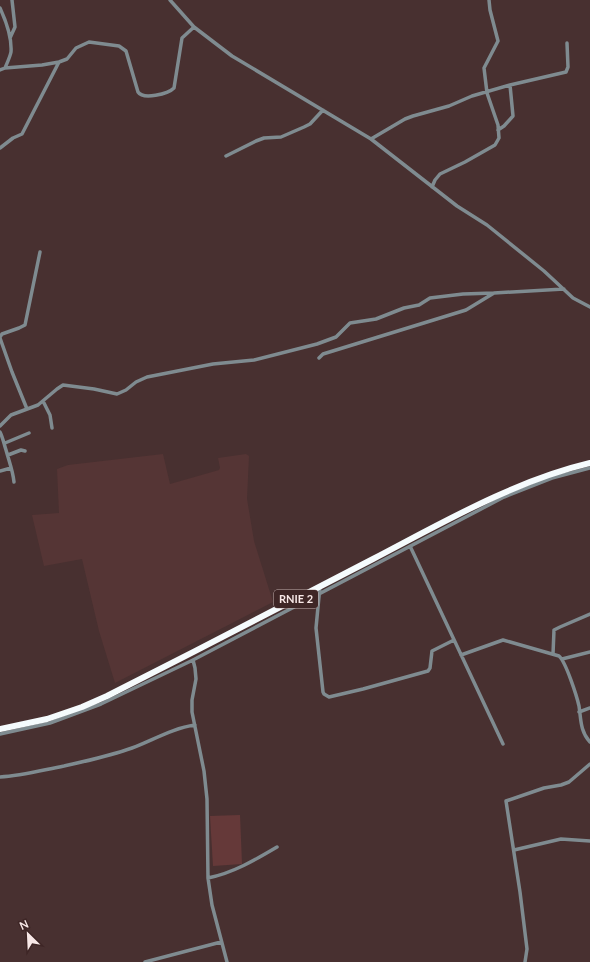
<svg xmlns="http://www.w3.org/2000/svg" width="590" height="962" font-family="Lato,sans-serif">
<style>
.built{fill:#553535}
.green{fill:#653939}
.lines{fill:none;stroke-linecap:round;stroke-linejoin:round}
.street{stroke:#7f8b90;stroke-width:3.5}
.highway{stroke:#f5fbfd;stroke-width:6}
.labels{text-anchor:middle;stroke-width:3;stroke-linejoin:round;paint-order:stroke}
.shield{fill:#3e2626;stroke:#c0aead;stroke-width:1}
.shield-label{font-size:11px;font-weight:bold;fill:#f8e8e7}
</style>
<rect width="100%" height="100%" fill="#483030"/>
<path class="built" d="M163,454L170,484L219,470L220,468L218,458L246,454L249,456L247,499L254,541L273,602L115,683L99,631L82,559L44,566L32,515L59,513L57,469L68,465Z"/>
<path class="green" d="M240,815L242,864L213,866L210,816Z"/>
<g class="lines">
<path class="street" d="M170,0L194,27L232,56L371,139L457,206L487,225L544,271L573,298L590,307
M0,8C6,21 12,37 11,52C10,57 7,63 5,68
M10,38L15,27L12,0
M0,70L5,68L42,65L59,62L67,59L76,48L89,42L119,46L126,51L138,92C143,100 168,94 174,88L182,38L194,27
M498,130L504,126L513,116L510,85
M371,139L405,119L413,116L449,106L472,96L510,85L566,72L568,67L567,43
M0,148L13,138L22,134L59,62
M226,156L256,141L264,138L281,137L304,127L310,124L323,110
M432,187L435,180L440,174L465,162L495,145L499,138L498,125L487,93L484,68L498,41L490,10L489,0
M0,337L2,334L19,328L25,325L40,252
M0,338L12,372L27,409
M319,358L323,354L466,310L494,293L564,289
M43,401L50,415L52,428
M0,426L11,415L38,405L57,389L63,385L94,389L117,394L126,390L136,382L147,377L213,364L254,360L317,344L336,337L350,323L376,319L404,308L419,305L430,298L463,294L494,293
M0,432C3,438 4,444 6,450C9,461 13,471 14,482
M5,443L29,433
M8,455L21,450L25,451
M0,471L11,468
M410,546L503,744
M320,586L316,628L323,692L324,694L329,697L363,689L428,671L430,668L432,651L454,640
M553,654L554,630L560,627L590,614
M461,655L503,640L559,656C566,662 577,697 579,706C581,719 580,731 590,742
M562,659L590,652
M193,660L195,668L196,679L192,700V712L204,771L207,799L208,878L212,905L227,962
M579,712L590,708
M0,734L50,723L101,704L193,660L504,497L552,478L590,468
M0,777C21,776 43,770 64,766C86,761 110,756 132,748C153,740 173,728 195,725
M514,850L561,839L590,841
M208,878C233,873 255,860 277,847
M145,962L221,942
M525,962L527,949L520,892L506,801L544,788L561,785L569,782L590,764"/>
<path class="highway" d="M0,729L47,719L82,707L107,696C196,651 284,605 373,559C442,523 514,481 590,463"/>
</g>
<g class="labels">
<rect class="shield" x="274" y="590" width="44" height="18" rx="3"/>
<g class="shield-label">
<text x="296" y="603">RNIE 2</text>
</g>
</g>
<g transform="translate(28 934) rotate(336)" stroke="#3e2626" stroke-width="3" paint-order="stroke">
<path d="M0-3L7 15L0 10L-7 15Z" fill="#f8e8e7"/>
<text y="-6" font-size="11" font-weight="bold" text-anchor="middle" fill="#f8e8e7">N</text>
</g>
</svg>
